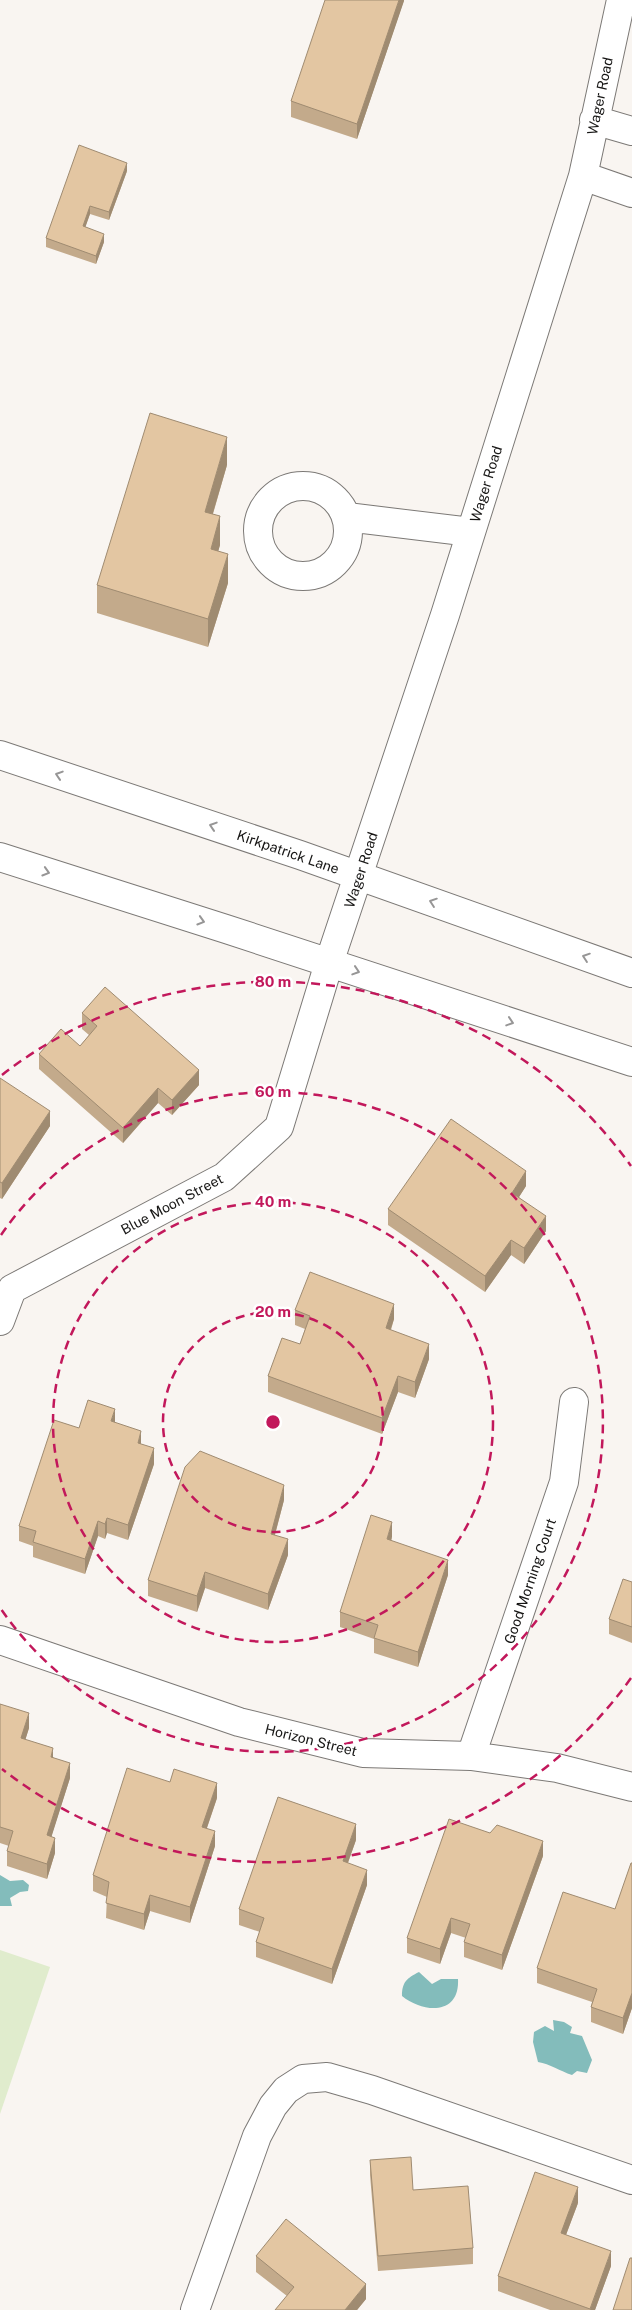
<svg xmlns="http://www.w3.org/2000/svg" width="632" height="2310" font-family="'Public Sans',sans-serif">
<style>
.green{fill:#e0eccd}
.water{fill:#83bcbb}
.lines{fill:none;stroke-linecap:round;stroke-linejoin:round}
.minor-casing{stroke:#7c7976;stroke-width:30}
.minor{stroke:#fff;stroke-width:28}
.wall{fill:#c3aa8b}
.shaded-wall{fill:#9f8b71}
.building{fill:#e3c6a2;stroke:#9f8b71}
.oneway{stroke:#979696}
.ring{fill:none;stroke:#c2185b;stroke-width:2.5;stroke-dasharray:9 6}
.labels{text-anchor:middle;stroke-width:5;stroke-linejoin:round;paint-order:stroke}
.street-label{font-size:14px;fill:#171615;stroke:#fff}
.centre{fill:#c2185b;stroke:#fff;stroke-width:2.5}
.ring-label{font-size:15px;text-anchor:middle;font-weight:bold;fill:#c2185b;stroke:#fff;stroke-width:5;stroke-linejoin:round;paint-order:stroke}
</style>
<rect width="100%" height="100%" fill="#f9f5f1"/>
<path class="green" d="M0,1950L50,1967L0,2114Z"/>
<path class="water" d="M0,1875L10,1881L23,1880L29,1885L28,1891L20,1892L10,1898L12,1906H0Z
M419,1972L432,1984L441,1979H458C460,2016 423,2013 402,1996C402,1982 407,1978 419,1972Z
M553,2020L564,2022L572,2027L570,2033L582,2036L592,2060L587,2073L577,2071L572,2075C560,2071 550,2064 538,2062L533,2042L534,2032L545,2026L554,2031Z"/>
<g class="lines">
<defs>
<path id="minor" d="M594,120L632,131
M583,176L632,193
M258 531a45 45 0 1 1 90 0a45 45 0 1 1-90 0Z
M347,517L471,532
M0,755L300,855L632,973
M0,857L226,929L632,1062
M0,1321L12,1289L224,1177L279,1127L329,963L445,615L583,176L621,0
M0,1640L239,1722L363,1753L471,1756L557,1768L632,1787
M471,1756L564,1482L574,1402
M195,2310L257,2136L273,2106L286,2090L303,2079L327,2077L372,2090L632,2180"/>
</defs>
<use href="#minor" class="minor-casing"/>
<use href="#minor" class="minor"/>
</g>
<path class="wall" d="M404,0L357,139L291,117V101Z
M127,171L109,220L90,214L85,227L104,242L96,264L46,247V238Z
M227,465L213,514L220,545L218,551L228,583L208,647L97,613V585Z
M82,1013L199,1085L172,1115L158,1103L123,1143L39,1069V1054L80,1046L89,1035L82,1029Z
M0,1078L50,1126L2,1199L0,1198Z
M526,1186L519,1197L546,1231L524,1264L511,1255L485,1292L388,1225V1209Z
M295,1310L394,1319L391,1330L429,1359L415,1398L398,1392L382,1434L268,1392V1376L300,1344L305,1329L295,1325Z
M115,1423L141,1444L154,1464L128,1540L107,1533L105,1539L98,1536L85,1574L33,1557V1546L19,1541V1526L79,1428Z
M284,1500L275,1535L288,1555L268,1610L205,1588L197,1612L148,1596V1580Z
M392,1537L391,1541L448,1575L418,1667L374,1653V1639L340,1627V1612Z
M632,1582V1643L609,1634V1619Z
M0,1704L29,1728L25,1740L53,1757L70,1778L51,1837L55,1853L47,1879L7,1866V1851L9,1846L0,1843Z
M217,1798L207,1828L215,1846L190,1923L150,1911L144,1930L106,1918L107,1897L93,1891V1875Z
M356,1840L348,1863L367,1885L332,1984L256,1957V1942L260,1932L239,1925V1909Z
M543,1856L502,1970L464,1957V1942L466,1938L451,1933L440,1964L407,1953V1938Z
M632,1863V2008L623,2034L591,2022V2007L592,2002L537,1983V1968L615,1909Z
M370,2160L473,2248V2264L378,2271L370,2175Z
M578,2203L566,2235L611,2266L595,2310H550L498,2291V2276Z
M256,2256L366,2299L357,2310H275L287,2296L256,2272Z"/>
<path class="shaded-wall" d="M399,0H404V1L357,139V124Z
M127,163V171L109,220V212Z
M90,206V214L83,234V226Z
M104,234V242L96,264V256Z
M227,437V465L205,540V512Z
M220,516V545L211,577V549Z
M228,554V583L208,647V619Z
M199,1070V1085L172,1115V1100Z
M158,1088V1103L123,1143V1128Z
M50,1111V1126L2,1199V1183Z
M526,1171V1186L512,1208V1193Z
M546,1216V1231L524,1264V1248Z
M511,1240V1255L485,1292V1276Z
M394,1304V1319L386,1343V1328Z
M429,1344V1359L415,1398V1382Z
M398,1376V1392L382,1434V1418Z
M115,1409V1425L111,1421Z
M141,1431V1447L138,1443Z
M154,1448V1464L128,1540V1525Z
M284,1485V1500L271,1549V1534Z
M107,1518V1533L105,1539V1524Z
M98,1521V1536L85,1574V1559Z
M392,1522V1537L387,1555V1539Z
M288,1539V1555L268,1610V1594Z
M448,1560V1575L418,1667V1652Z
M205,1572V1588L197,1612V1596Z
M29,1713V1728L21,1754V1738Z
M53,1748V1764L51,1757Z
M70,1763V1778L47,1851V1835Z
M217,1783V1798L202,1842V1827Z
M356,1824V1840L343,1876V1861Z
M215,1831V1846L190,1923V1907Z
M55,1838V1853L47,1879V1864Z
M543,1841V1856L502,1970V1955Z
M367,1870V1885L332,1984V1969Z
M150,1895V1911L144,1930V1914Z
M451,1918V1933L440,1964V1949Z
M632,1993V2008L623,2034V2018Z
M578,2187V2203L561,2248V2233Z
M611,2251V2266L595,2310H590Z
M366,2284V2299L357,2310H345Z"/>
<path class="building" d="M325,0H399L357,124L291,101Z
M79,145L127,163L109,212L90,206L83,226L104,234L96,256L46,238Z
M150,413L227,437L205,512L220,516L211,549L228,554L208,619L97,585Z
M105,987L199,1070L172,1100L158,1088L123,1128L39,1054L61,1029L80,1046L97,1026L82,1013Z
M0,1078L50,1111L2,1183L0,1182Z
M451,1119L526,1171L512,1193L546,1216L524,1248L511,1240L485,1276L388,1209Z
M310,1272L394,1304L386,1328L429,1344L415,1382L398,1376L382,1418L268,1376L282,1338L300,1344L310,1316L295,1310Z
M88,1400L115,1409L111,1421L141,1431L138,1443L154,1448L128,1525L107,1518L105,1524L98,1521L85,1559L33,1542L36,1531L19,1526L54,1420L79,1428Z
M200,1451L284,1485L271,1534L288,1539L268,1594L205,1572L197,1596L148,1580L185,1467Z
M371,1515L392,1522L387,1539L448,1560L418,1652L374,1638L378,1625L340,1612Z
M623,1579L632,1582V1627L609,1619Z
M0,1704L29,1713L21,1738L53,1748L51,1757L70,1763L47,1835L55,1838L47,1864L7,1851L13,1831L0,1827Z
M127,1768L170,1782L174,1769L217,1783L202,1827L215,1831L190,1907L150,1895L144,1914L106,1903L109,1882L93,1875Z
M278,1797L356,1824L343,1861L367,1870L332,1969L256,1942L264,1918L239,1909Z
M449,1819L490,1833L497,1825L543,1841L502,1955L464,1942L470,1924L451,1918L440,1949L407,1938Z
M631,1863H632V1993L623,2018L591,2007L597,1989L537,1968L563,1892L615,1909Z
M411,2157L413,2190L468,2186L473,2248L378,2256L370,2160Z
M535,2172L578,2187L561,2233L611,2251L590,2309L498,2276Z
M286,2219L366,2284L345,2310H275L294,2287L256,2256Z
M630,2258H632V2310H613Z"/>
<defs><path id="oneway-chevron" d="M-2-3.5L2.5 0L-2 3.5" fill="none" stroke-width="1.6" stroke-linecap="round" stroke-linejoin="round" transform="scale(1.25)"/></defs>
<g class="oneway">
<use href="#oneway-chevron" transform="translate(59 775) rotate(-162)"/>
<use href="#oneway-chevron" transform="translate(213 826) rotate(-162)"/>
<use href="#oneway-chevron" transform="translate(46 872) rotate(17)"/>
<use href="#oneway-chevron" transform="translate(433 902) rotate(-161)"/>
<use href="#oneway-chevron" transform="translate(201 921) rotate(17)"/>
<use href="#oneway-chevron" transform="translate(586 957) rotate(-161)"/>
<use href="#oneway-chevron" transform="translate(356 971) rotate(18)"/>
<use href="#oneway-chevron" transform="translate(510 1022) rotate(18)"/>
</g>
<g class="ring">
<circle cx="273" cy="1422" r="110"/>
<circle cx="273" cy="1422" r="220"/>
<path d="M1 1235A330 330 0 1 1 1 1609"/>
<path d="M631 1678A440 440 0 0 1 2 1769M2 1075A440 440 0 0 1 631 1166"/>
</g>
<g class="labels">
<g class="street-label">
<text transform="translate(600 96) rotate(-78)" y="5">Wager Road</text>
<text transform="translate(486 484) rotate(-73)" y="5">Wager Road</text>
<text transform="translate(288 852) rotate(19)" y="5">Kirkpatrick Lane</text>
<text transform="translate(361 870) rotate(-72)" y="5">Wager Road</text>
<text transform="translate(172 1204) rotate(-28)" y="5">Blue Moon Street</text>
<text transform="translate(530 1581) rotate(-71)" y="5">Good Morning Court</text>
<text transform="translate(311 1740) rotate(14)" y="5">Horizon Street</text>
</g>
</g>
<circle cx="273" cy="1422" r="8" class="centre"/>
<g class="ring-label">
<text x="273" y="987">80 m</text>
<text x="273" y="1097">60 m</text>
<text x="273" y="1207">40 m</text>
<text x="273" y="1317">20 m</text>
</g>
</svg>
